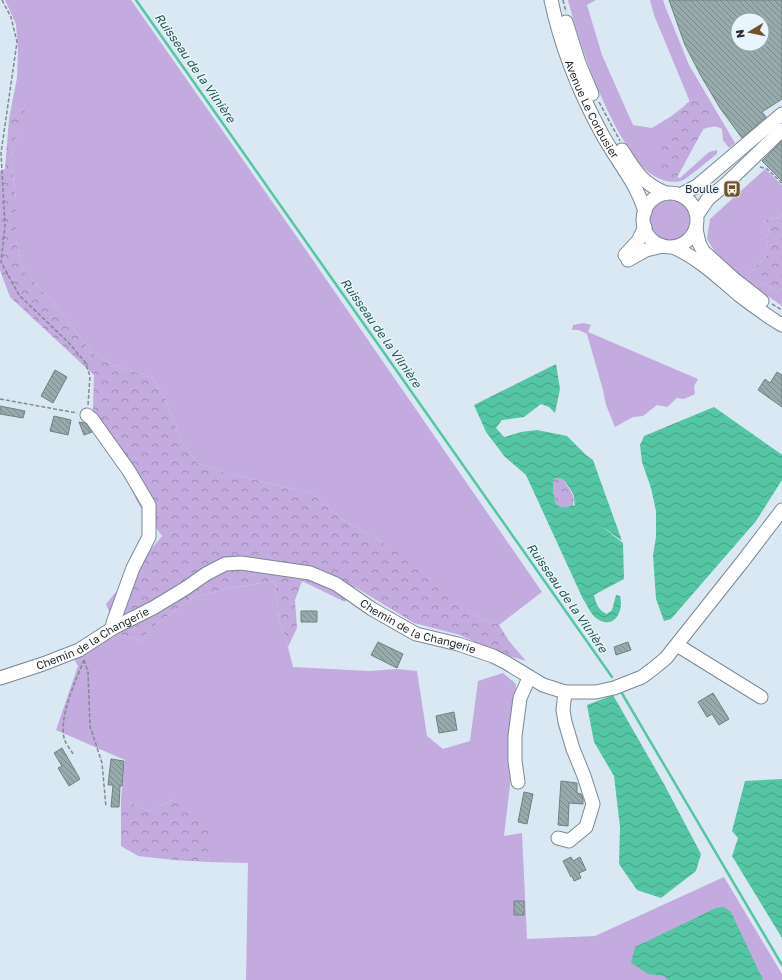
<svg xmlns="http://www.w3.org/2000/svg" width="782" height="980" font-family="'Golos Text',sans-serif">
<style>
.grass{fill:#c3aadf}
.forest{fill:url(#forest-crowns)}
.water{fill:url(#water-waves);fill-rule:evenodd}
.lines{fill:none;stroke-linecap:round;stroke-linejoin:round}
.stream{stroke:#55c6a4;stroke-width:2.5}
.building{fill:url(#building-back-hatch);stroke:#708183;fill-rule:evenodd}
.minor-casing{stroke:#7c8993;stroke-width:15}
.path{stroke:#808a91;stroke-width:1.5;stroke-dasharray:4 2;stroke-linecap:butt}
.minor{stroke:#fff;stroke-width:13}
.labels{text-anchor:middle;stroke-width:3;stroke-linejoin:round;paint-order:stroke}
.street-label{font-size:11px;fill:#262b2f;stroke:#e9f5fd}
.poi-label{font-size:11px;fill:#262b2f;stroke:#e9f5fd;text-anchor:end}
.water-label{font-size:12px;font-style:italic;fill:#2a594a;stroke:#e9f5fd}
</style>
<defs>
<pattern id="forest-crowns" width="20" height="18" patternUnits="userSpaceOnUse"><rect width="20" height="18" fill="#c3aadf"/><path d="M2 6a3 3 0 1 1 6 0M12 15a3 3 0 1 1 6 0" fill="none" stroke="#9e8bb5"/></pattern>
<pattern id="water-waves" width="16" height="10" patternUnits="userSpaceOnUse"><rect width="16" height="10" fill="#55c6a4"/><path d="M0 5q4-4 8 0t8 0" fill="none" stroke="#46a186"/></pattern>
<pattern id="building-back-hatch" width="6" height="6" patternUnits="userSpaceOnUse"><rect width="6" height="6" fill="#97aaac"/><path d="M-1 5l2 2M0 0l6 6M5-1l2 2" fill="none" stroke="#7b8b8c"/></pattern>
</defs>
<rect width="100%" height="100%" fill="#d9e8f2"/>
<path class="grass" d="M5,0H131L299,240L542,592L499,625L474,615L408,561L379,540L340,518L314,494L227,473L197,463L181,441L166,400L153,378L114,365L92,353L50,299L23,270L16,240V199L12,167L13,147L26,105L9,119L17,78L18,50L16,24Z
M568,0H596L587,5L602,55L633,125L652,128L670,117L690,102L654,15L650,0H663L665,6L689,65L735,143L729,148L723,140L722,129C715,125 710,127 703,129L677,177L680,178L709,152L717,150V154C711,158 686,180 681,181C664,185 648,174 638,162C614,131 594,82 581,44C576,30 572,15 568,0Z
M765,169L782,185V212L781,217L763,220L769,227L766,249L771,255L770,257L765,256L745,279L767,285L779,293L782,288V306L744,279L715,252L707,239L710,219Z
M650 220a20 20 0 1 1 40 0a20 20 0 1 1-40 0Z
M584,323L591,325L588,332L698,379L694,386L695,394L684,399L677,398L667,407L657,405L643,416L633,417L615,427L606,405L603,390L587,334L579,330H572L573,325Z
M275,581L279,620L288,647L293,667L369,671L397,669L417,671L427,736L443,749L470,741L478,681L503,673L516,684L510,785L504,836L522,833L527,939L595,936L724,877L782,974V980H246L248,863L208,862L210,854L175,799L148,811L121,798L125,760L56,730L78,666L74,659L118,634L142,641L150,629L192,598L225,589Z"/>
<path class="forest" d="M701,96L712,113L677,177H668L659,171V164L662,157L658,151C668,133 679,100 701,96Z
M27,104L13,147L12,167L16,199V240L23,270L50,299L92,353L114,365L153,378L166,400L181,441L197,463L227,473L314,494L340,518L379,540L446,586L462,604L474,615L499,625L509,641L526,661L494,651L460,635L414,623L355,587L345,602L302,581L295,600L297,628L288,647L279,620L275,581L225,589L192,598L150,629L142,641L118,634L106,604L162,536L139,505L93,410L94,375L10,297L0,270V171L5,169L9,119Z
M782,212V288L779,293L767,285L745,279L765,256H770V255L766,249L769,227L763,220L781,217Z
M559,478L564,480C568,489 576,494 573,505L563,508L556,504L553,491V479Z
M121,798L148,811L175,799L188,801L210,835V854L208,862L174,860L138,856L121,846Z"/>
<path class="water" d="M556,364L560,389L555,413L549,407L541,404L524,417L502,420L496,428L503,436L505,437L521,432L537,430L567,436L586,455L593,460L622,541L596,522L623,543L624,579L594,595C596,604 599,611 607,614L612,610L616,595L620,596C624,610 615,629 599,620C591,616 588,606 583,599L526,475L505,457L486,432L474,405ZM559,478L564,480C567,485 571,489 573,494C575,498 574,503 575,506L573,505L563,508L556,504L553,491V479Z
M714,407L781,454L782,455V480L756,521L671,619L664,621L656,599L653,555L656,537V511L651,488L642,462L640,445L644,436Z
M613,695L664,784L701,854L696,871L661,898L637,890L619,864L620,827L614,776L594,742L587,705Z
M782,779V938L732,856L738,838L732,831L745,781Z
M724,907L731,912L763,980H668L664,976L648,974L631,963L635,947L716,908Z"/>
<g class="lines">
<path class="stream" d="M136,0L612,677
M620,690L782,965"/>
</g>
<path class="building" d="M669,0H782V99L762,112L766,117L742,138L720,108L701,76L685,45ZM738,20H762V44H738Z
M782,141V181L762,161Z
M55,370L67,377L53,403L41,396Z
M777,372L782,375V407L758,390L765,379L770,383Z
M0,406L25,411L23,418L0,414Z
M54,416L71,420L68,435L50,431Z
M79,422L85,423L92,432L84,435Z
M301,611H317V622H301Z
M378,642L403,654L397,668L371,655Z
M628,642L631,650L616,655L614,647Z
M713,693L729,719L719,725L712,714L707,717L698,702Z
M454,712L457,730L439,733L436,716Z
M62,748L80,779L69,786L58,768L62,766L54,753Z
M111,759L124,761L122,786H120L119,807H111L113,785H108Z
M561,781L577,783V793L581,794L583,799V804L569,803L568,826L558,825Z
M524,792L533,794L527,824L518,822Z
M571,857L573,861L580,857L586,870L579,873L581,878L574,881L572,876L571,877L563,861Z
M514,901H524V915H514Z"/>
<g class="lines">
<defs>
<g id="minor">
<path id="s1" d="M551,0C561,47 579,92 602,134C616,160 637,183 645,212"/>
<path d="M566,22L579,63L592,94"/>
<path d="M622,150C635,171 643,184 666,193"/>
<circle cx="670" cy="220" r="27"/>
<path d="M680,195L697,186L782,114"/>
<path d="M697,215L708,199L727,183L782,130"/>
<path d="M696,229L699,243L703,251L734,279L762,301"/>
<path d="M673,247C698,258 718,277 739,295C753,306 767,316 782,325"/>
<path d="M625,255L638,241L645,227"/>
<path d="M628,260L646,250L663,246"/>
<path d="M87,415L92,419L129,471L149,505V537L133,568L113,623V628"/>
<path d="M677,645L761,697"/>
<path id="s2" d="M0,678L43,664L79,650L113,628L153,608L186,588L206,574L225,564L241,563L310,573L336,584L372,609L416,634L458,644L493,656L505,662L543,685L565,692H596L614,688L642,677L654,668L666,658L743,561L782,510"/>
<path d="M518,782L515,761V736L520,698L529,678"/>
<path d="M558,838L569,841L586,827L593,804L584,776L573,749L565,722L563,710L565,692"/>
</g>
</defs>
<use href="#minor" class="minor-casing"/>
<path class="path" d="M2,0L11,17L17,42L1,153L5,226L1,262L19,295L69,343L85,362L90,376L88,405
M563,0L566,12
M599,102L620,141
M760,167L767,169L782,183
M772,304L782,310
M0,399L77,413
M84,660L88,672L90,726L102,763L106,807
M73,754C71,750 67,746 65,741C57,720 76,680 84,660"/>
<use href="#minor" class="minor"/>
</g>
<defs>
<symbol id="bus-square" viewBox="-11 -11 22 22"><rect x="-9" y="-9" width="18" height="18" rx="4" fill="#735129" stroke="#e9f5fd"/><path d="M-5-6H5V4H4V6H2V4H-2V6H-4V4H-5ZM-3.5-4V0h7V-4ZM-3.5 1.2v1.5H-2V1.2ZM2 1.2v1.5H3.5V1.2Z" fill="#fff"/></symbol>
</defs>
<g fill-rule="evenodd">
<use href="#bus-square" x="722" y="179" width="20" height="20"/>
</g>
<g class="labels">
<g class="street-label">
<text dy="4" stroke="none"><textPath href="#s1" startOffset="117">Avenue Le Corbusier</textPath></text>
<text dy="4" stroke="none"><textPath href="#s2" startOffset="461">Chemin de la Changerie</textPath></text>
<text dy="4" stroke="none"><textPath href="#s2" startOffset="101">Chemin de la Changerie</textPath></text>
</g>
<g class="poi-label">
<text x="719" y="193">Boulle</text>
</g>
<g class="water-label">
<text transform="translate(195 68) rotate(55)" y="4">Ruisseau de la Vilnière</text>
<text transform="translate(381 333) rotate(55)" y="4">Ruisseau de la Vilnière</text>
<text transform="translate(567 598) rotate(55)" y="4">Ruisseau de la Vilnière</text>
</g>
</g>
<g transform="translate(750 32) rotate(260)"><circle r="19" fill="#e9f5fd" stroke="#9ba4ab"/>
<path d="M0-3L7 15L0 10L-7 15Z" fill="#735129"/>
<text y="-6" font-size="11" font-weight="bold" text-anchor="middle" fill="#262b2f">N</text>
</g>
</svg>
